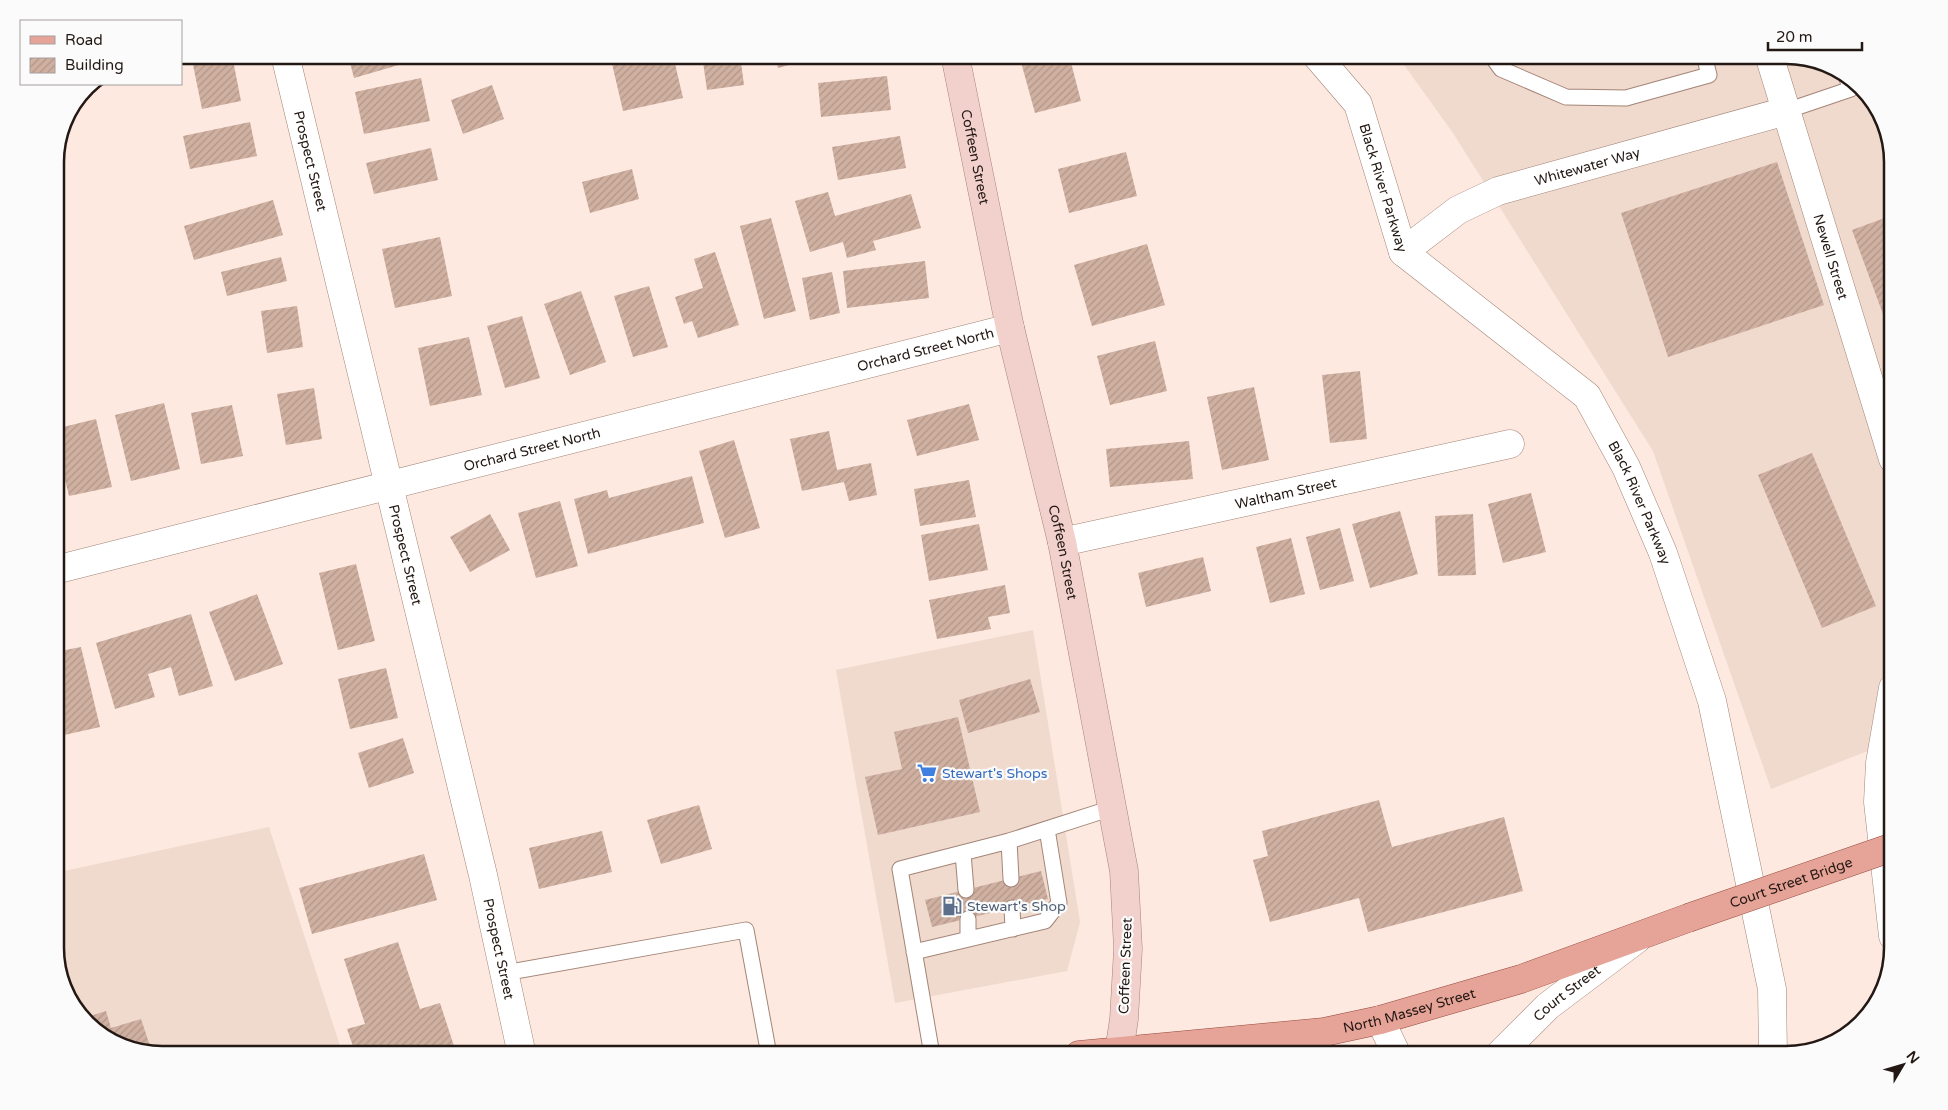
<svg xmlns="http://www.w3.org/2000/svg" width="1948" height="1110" font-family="'Varela Round',sans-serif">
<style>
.built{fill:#f0d9cd}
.building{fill:url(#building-hatch)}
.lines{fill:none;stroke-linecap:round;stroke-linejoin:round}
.lane-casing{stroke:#a38577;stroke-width:17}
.street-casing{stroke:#a38577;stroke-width:29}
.secondary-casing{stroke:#a38577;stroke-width:29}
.primary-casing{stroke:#974b3d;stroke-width:29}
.lane{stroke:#fff;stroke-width:15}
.street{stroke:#fff;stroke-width:28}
.secondary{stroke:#f2d1cc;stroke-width:28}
.primary{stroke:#e6a398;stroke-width:28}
.primary-bridge-casing{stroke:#974b3d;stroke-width:29;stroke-linecap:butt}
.primary-bridge{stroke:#e6a398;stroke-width:28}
.labels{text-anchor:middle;stroke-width:4.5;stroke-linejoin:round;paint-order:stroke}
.street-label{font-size:14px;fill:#231813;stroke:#fbfbfb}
.shop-label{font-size:14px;fill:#366cbe;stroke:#fbfbfb;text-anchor:start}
.service-label{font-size:14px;fill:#4e5e75;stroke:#fbfbfb;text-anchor:start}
.rim{fill:none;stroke:#231813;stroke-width:2.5}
</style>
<defs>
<pattern id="building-hatch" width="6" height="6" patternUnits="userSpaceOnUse" patternTransform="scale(1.25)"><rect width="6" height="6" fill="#cfb0a1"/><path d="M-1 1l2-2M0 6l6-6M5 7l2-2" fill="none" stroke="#b1978a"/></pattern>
</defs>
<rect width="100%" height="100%" fill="#fde9e0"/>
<path class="built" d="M1397,55H1786L1839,69L1875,103L1893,158V741L1771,789L1653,451L1453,133Z
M1033,630L1080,922L1067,971L895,1003L836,670Z
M269,827L343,1055H162L109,1041L73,1007L55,955V873Z"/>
<path class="building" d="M191,55H232L241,101L202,109Z
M348,55H415L416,60L354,78Z
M610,55H673L683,98L623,111Z
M702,55H740L744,85L707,90Z
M774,55H810L811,59L778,68Z
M1019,55H1069L1081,101L1035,113Z
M887,76L891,110L821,117L818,83Z
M421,78L430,121L364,134L355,92Z
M492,85L504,119L463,134L451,100Z
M250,122L257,156L190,169L183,136Z
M900,136L906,168L838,180L832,147Z
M431,148L438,180L374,194L366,163Z
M1126,152L1137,196L1069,213L1058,169Z
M1777,162L1824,305L1668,357L1621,213Z
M632,169L639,199L590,213L582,182Z
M828,192L835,216L911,194L921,228L873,241L876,250L847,258L843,242L810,252L795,201Z
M273,200L283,235L194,260L184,226Z
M1893,215V323L1887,325L1852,230Z
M771,218L796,311L764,319L740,226Z
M440,237L452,296L395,308L382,249Z
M1147,244L1165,305L1092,326L1074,265Z
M715,252L739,325L698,338L692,321L684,324L675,297L703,288L694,259Z
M281,257L287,281L227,296L221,272Z
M925,261L929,298L847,308L843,271Z
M832,272L840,313L810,320L802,278Z
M649,286L668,347L633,357L614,296Z
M581,291L606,362L570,375L544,304Z
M297,306L303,347L267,353L261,311Z
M522,316L540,378L505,388L487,326Z
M469,337L482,395L430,406L418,348Z
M1155,341L1167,391L1110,405L1097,356Z
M1360,371L1367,439L1330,443L1322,375Z
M1254,387L1269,460L1222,470L1207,397Z
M314,388L322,439L286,445L277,394Z
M164,403L180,469L131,481L115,415Z
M969,404L979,440L917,456L907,420Z
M232,405L243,456L201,464L191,413Z
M96,419L112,487L69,496L58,451H55V429Z
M829,431L837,470L871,463L877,495L849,501L844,482L802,491L790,439Z
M734,440L760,528L725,538L699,451Z
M1189,441L1193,479L1110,487L1106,449Z
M1812,453L1876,606L1822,628L1758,475Z
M692,476L704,523L588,554L574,499L607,490L609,498Z
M969,480L976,517L920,526L914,489Z
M1531,493L1546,552L1503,563L1488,504Z
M560,501L578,566L536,578L518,513Z
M1400,511L1418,574L1370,588L1352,524Z
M490,514L510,550L470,572L450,537Z
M1473,514L1476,575L1438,576L1435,516Z
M979,524L988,570L929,581L921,535Z
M1340,528L1354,581L1320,590L1306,537Z
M1291,538L1305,594L1270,603L1256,547Z
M1203,557L1211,591L1146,607L1138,573Z
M356,564L375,641L338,650L319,573Z
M1005,585L1010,613L988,617L991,629L937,639L929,600Z
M257,594L283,664L235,681L209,612Z
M191,614L213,686L179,696L171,667L148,674L155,697L115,709L96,643Z
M81,647L100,727L55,737V652Z
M386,668L398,718L350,729L338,679Z
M1030,679L1040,712L968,733L959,700Z
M958,717L980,812L878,835L865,777L902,769L894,732Z
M403,738L414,773L369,788L358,753Z
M1379,800L1392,847L1504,817L1523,891L1368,932L1359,898L1270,922L1253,860L1268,856L1262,831Z
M699,805L712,849L661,864L647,820Z
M602,831L612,872L539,889L529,848Z
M424,854L437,900L312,934L299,888Z
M1041,871L1048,899L932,927L925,900Z
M398,942L420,1009L440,1003L454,1046L428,1055H356L347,1029L365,1024L344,959Z
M106,1011L111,1028L141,1019L152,1052L109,1041L84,1018Z"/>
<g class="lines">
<defs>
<path id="lane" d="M1491,55L1501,69L1566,97L1626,98L1709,75L1704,55
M1786,111L1851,89L1846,76
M1009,841L1011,879
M963,853L966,890
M1012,908L1013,929
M968,919V939
M914,952L1045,921L1059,903L1047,829
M504,973L746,930L769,1055
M932,1055L900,869L1009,841L1112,808"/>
<g id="street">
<path id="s1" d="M285,55L483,875L522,1055"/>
<path id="s2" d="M1316,55L1358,104L1403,252L1587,396L1626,467L1663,553L1712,701L1772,989L1773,1055"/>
<path id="s3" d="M1769,55L1893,459"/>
<path id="s4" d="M1403,252L1458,210L1498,191L1786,111"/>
<path id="s5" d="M1062,542L1510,444"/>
<path id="s6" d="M55,570L1010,328"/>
<path d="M1893,688L1880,763L1878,802L1893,936"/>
<path d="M1380,1020L1397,1055"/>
<path id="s7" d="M1499,1055L1548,1006L1637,939"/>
</g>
<g id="secondary">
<path id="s8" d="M955,55L1010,328L1062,542L1124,871L1128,949L1124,1019L1119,1052"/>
</g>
<g id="primary">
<path id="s9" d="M1079,1055L1324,1032L1380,1020L1521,979L1688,918"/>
</g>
</defs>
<use href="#lane" class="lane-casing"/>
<use href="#street" class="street-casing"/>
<use href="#secondary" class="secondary-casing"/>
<use href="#primary" class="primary-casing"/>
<use href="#lane" class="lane"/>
<use href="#street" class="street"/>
<use href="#secondary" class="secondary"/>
<use href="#primary" class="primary"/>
<defs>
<g id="primary-bridge">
<path id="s10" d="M1688,918L1893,847"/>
</g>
</defs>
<use href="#primary-bridge" class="primary-bridge-casing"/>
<use href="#primary-bridge" class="primary-bridge"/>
</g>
<defs>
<symbol id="supermarket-bare" viewBox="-9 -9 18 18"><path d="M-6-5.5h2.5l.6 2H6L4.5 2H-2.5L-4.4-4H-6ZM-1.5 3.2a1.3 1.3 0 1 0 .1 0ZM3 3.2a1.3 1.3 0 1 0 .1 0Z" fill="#3f7fe0" stroke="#fbfbfb" stroke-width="2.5" paint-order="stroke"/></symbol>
<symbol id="fuel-bare" viewBox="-9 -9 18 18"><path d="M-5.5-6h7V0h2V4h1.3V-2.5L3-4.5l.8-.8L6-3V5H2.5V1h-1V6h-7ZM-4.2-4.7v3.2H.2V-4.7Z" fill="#5c6f8a" stroke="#fbfbfb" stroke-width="2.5" paint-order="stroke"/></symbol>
</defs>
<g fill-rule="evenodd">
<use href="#supermarket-bare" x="913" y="759" width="28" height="28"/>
<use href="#fuel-bare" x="938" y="892" width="28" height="28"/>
</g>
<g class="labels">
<g class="street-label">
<text dy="5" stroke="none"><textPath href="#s8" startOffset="104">Coffeen Street</textPath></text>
<text dy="5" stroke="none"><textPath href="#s1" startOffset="109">Prospect Street</textPath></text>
<text dy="5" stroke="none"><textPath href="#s4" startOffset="206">Whitewater Way</textPath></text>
<text dy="5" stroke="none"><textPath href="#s2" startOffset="152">Black River Parkway</textPath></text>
<text dy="5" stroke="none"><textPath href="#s3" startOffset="211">Newell Street</textPath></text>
<text dy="5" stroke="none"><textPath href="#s6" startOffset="898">Orchard Street North</textPath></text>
<text dy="5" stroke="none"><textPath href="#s6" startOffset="492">Orchard Street North</textPath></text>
<text dy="5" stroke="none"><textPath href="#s5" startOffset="229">Waltham Street</textPath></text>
<text dy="5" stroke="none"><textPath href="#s2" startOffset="572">Black River Parkway</textPath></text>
<text dy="5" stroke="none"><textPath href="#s8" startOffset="509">Coffeen Street</textPath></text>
<text dy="5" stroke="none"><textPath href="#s1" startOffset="514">Prospect Street</textPath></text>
<text dy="5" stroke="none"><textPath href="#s10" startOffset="109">Court Street Bridge</textPath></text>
<text dy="5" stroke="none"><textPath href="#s1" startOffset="919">Prospect Street</textPath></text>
<text transform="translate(1125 966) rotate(-88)" y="5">Coffeen Street</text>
<text dy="5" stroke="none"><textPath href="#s7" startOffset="92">Court Street</textPath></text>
<text dy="5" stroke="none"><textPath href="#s9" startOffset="334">North Massey Street</textPath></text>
</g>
<g class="shop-label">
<text x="942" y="778">Stewart's Shops</text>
</g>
<g class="service-label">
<text x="967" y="911">Stewart's Shop</text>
</g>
</g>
<path d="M0 0H1948V1110H0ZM162 64H1786A98 98 0 0 1 1884 162V948A98 98 0 0 1 1786 1046H162A98 98 0 0 1 64 948V162A98 98 0 0 1 162 64Z" fill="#fbfbfb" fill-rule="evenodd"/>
<path class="rim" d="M162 64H1786A98 98 0 0 1 1884 162V948A98 98 0 0 1 1786 1046H162A98 98 0 0 1 64 948V162A98 98 0 0 1 162 64Z"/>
<rect x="20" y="20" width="162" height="65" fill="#fbfbfb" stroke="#a5a09e"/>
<rect x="30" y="36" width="25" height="8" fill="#e6a398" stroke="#a5a09e"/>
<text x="65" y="45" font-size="15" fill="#231813">Road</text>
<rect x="30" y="58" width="25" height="15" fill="url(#building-hatch)" stroke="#a5a09e"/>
<text x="65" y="70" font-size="15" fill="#231813">Building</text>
<g transform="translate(1903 1065) rotate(52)" stroke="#fbfbfb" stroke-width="4" paint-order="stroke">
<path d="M0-4L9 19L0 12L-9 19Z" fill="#231813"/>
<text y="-8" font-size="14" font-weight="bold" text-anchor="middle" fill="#231813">N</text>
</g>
<path d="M1768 42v8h94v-8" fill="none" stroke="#231813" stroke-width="2.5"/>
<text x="1776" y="42" font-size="15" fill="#231813" stroke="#fbfbfb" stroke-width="4" paint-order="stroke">20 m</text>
</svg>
